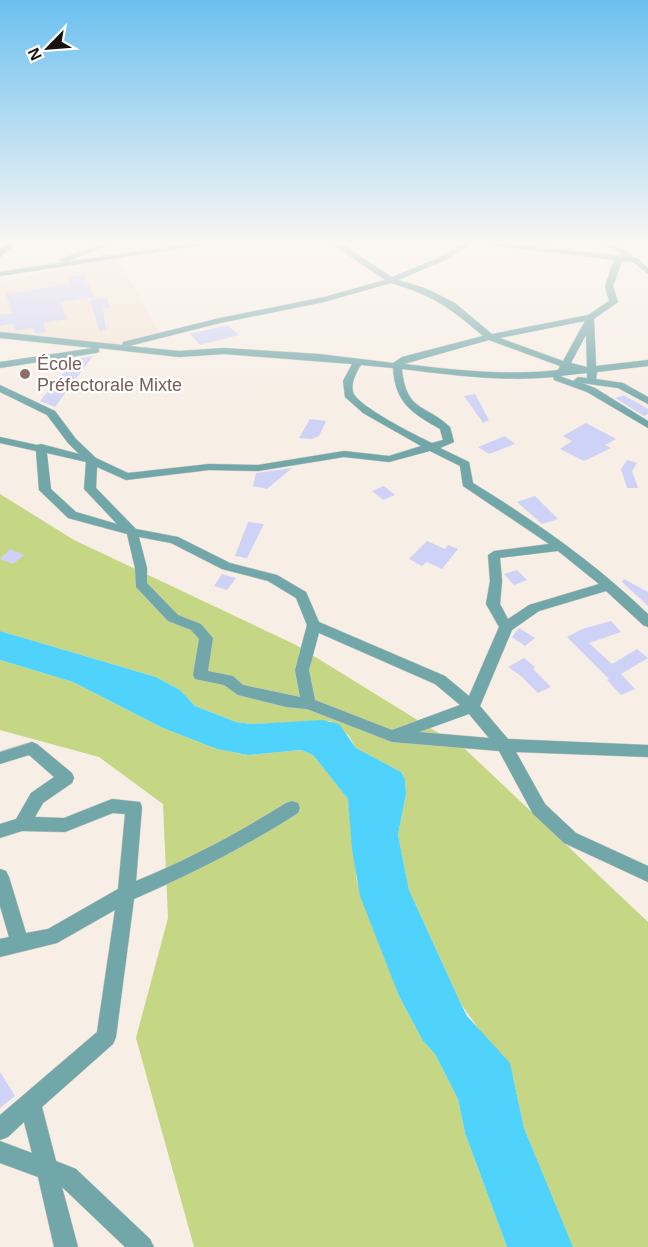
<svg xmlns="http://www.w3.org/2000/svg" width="648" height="1247" font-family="Arial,sans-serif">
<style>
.built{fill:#f3e4d5}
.green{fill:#c5d684}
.water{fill:#4fd3fd}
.building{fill:#ced2f6}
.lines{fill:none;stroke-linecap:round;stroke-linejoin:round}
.minor-casing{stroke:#d3cbc3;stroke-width:1}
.primary-casing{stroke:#d3cbc3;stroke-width:2}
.minor{fill:#71a7a9;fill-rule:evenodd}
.primary{fill:#216365;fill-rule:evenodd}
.education-dot{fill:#8d6e63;stroke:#fff;stroke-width:2}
.labels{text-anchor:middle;stroke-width:4.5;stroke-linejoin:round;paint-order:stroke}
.far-education-label{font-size:18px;fill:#785e54;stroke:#fff;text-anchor:start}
</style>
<rect width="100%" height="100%" fill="#f7eee5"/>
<path class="built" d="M118,259L162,337L113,345L0,332V282L84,263Z"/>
<path class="green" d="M0,494L74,540L296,645L466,750L648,922V1247H573L571,1243L524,1128L513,1077L461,1004L409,890L398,835L406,794L405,779L401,772L356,748L349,736L330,721L252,724L236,722L195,706L180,690L156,677L0,631Z
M0,660L73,682L163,728L217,749L248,755L301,750L313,755L348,799L357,882L399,996L423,1041L435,1054L458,1099L465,1133L507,1247H194L136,1038L168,918L163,804L99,757L0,730Z"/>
<path class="water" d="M0,631L156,677L180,690L195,706L236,722L252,724L322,720L339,724L356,748L401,772L405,779L406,794L398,835L409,890L461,1004L467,1016L510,1063L524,1128L573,1247H507L465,1133L458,1099L435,1054L423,1041L399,996L360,896L352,849L348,799L313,755L301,750L248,755L217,749L163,728L73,682L0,660Z"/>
<path class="building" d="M84,275L94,297L60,302L67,319L43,323L46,332L35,333L33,328L15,331L12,324L0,326V315L12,313L6,294L70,284L68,277Z
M107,298L110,307L103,308L106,330L100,332L90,300Z
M227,325L239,335L200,345L190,334Z
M93,356L55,407L40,401L75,359Z
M475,394L489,420L483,423L464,396Z
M624,395L648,409V414L644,416L615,398Z
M310,419L326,421L319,436L312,439L299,438Z
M586,423L616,439L605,445L611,448L584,461L560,449L572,441L563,436Z
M505,436L515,444L489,454L478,447Z
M627,460L637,463L632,471L638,488H627L621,469Z
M292,468L267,489L253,486L256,473Z
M384,486L395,495L383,500L372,491Z
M535,496L558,519L542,524L517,502Z
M248,522L264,524L247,558L235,556Z
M427,541L445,549L448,545L458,549L442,569L427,562L422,566L409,559Z
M10,549L24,555L13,564L0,559Z
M517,570L527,580L514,585L504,574Z
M222,574L236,578L227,590L214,586Z
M624,579L648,592V606L622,582Z
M611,621L621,632L589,643L612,664L637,649L648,658L621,674L635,689L621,695L607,680L609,679L567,637L582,629Z
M519,628L535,638L525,646L512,637Z
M524,658L535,667L533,669L551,687L538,693L521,676L508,667Z
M0,1072L15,1096L0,1108Z"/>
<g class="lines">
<defs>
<path id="minor" d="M99,244H111L66,262L59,260Z
M186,244H209L0,276V272Z
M332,244H342L392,277L438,258L462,244H472L443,261L398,280L425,288L455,303L492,334L588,315L609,301L605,286L614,260L482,244H511L624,256L603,244H613L632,254V257L638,258L648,268V274L633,262L622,261L613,286L618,302L594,319L596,366L648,360V366L597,372L596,379L623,383L648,397V404L618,388L582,383L595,388L648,421V428L587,392L554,380L553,377C503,382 452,375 402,369C406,412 426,404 450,427L454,442L440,448L469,462L473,483C535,521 595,563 648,614V627L643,625L606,591L539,611L512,630L480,706L508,739L648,745V757L516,752L545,804L576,833L648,866V882L564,843L533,814L499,751L392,742L307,709L286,707L238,695L224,685L195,679L193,675L199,639L191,630L168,621L136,587L135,568L127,534L68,518L39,490L36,451L0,443V437L37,445L41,444L79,454L68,443L47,415L0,392V385L55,411L76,439L96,458L128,473L209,464L258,465L344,451L389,456L421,446L363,413L345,397L343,381L352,364L224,354L179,357L99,348V352L96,353L0,368V362L93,348L0,338V332L122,345L123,342L220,318L324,297L385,280ZM391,283C434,296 449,307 483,336L402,357L393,363L319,354L224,348L179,351L129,346L220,323L324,302ZM585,321L563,361L500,338ZM586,335L587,367L571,363ZM489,340L560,366L558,370C506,376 455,370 404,364ZM361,365L393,368C395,403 412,413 440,429L443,440L432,443C417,436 357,406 353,392C351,382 356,373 361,365ZM587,373V378L578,377L573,381L560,376ZM430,451L460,466L463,486L549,544L494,551L488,555L490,581L486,604L499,627L469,696L445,676L319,622L306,592L277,575L230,563L178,537L136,529L96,488L97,467L126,480L209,470L258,471L344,457L389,462ZM47,453L86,462L84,489L117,524L76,512L51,489ZM139,537L171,543L222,569L268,581L296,598L307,625L295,670L300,697L243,685L233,676L208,671L213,638L201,624L178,615L147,583V568ZM558,551L599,584L529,605L508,619L500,604L502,581L500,558ZM319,633L435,684L460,705L392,730L315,700L309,670ZM469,714L489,738L419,732Z
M32,742L37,744L72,773L74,778L72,783L43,803L35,817L64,818L112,799L140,802L142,807L136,881C189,859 238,833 286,803L292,801L298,803L300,808L298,813C245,847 191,874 134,899L116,1037L113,1044L42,1107L56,1161L76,1169L150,1239L154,1247H125L62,1187L78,1247H54L38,1177L0,1163V1141L32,1153L24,1122L8,1137L0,1140V1115L97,1032L115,910L57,943L0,957V939L9,937L0,906V869L6,871L9,877L26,933L48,929L118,889L125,814L113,813L65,832L22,831L0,838V824L16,819L31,793L54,777L29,755L0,764V752Z"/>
<path id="primary" d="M6,244H16L0,257V249Z"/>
</defs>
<use href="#minor" class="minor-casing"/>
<use href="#primary" class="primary-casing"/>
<use href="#minor" class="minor"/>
<use href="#primary" class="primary"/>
</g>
<linearGradient id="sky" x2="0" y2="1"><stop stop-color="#6bc0f0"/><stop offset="0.58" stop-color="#fbf7f3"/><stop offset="1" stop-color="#fbf7f3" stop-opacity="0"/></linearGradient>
<rect width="648" height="419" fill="url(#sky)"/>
<circle class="education-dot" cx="25" cy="374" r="6"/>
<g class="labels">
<g class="far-education-label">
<text x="37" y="370">École<tspan x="37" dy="21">Préfectorale Mixte</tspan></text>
</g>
</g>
<g transform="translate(48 48) rotate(245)" stroke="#ffffff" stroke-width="4.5" paint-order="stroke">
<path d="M0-4.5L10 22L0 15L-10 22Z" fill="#15120f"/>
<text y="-9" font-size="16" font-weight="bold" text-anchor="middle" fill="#15120f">N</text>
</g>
</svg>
